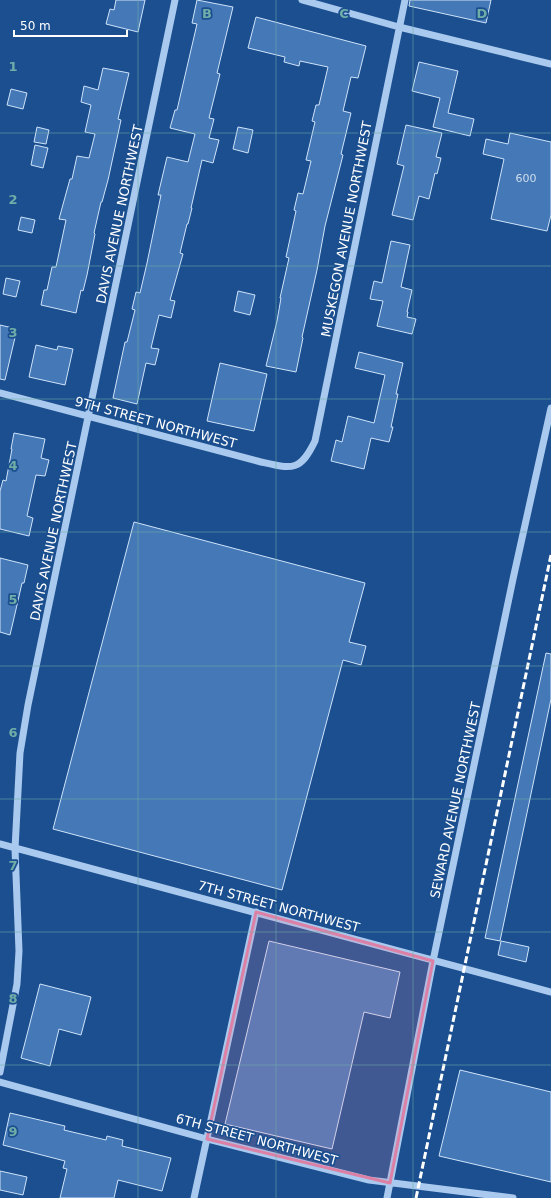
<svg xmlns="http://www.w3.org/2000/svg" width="551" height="1198" font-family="'DejaVu Sans',sans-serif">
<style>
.building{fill:#4478b7;stroke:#cfe3fa}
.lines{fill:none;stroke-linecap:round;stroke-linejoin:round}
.minor{stroke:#a9c9ee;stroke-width:7}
.rail{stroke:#fff;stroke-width:3;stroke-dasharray:7 3;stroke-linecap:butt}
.marked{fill:#dd80a5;fill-opacity:0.2;stroke:#dd80a5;stroke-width:3;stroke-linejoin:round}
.grid{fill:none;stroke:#6fada8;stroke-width:1;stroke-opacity:0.55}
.labels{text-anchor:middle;stroke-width:3.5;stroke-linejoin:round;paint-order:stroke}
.number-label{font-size:11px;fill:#d0dded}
.street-label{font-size:13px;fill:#fff;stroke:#1b4f8f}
.grid-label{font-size:13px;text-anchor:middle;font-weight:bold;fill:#6fada8;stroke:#1b4f8f;stroke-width:3.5;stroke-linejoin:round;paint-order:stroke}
</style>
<rect width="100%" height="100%" fill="#1b4f8f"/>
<path class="building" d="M116,0H145L138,32L106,24L110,9L114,10Z
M197,0L233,7L217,73L220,74L209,118L214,119L209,138L219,140L213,163L202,160L191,208H192L188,224H187L180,253L183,254L170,300L175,301L171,318L159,315L151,348L159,349L155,365L146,363L137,404L113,398L125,342H127L135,310L132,309L136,292L140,293L147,263L161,195H158L167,157L188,162L195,134L170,128L175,110H177L197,24L192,23Z
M410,0H491L486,23L409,6Z
M256,17L366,46L358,78L351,77L343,111L351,113L341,154L343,155L325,226L317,270L302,337L303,338L296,372L266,366L277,321L281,298H280L289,258L286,257L296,211L294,210L298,193L303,194L311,161L306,160L315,122L312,121L316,105H319L328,67L300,61L299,66L284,62L285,57L248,48Z
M419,62L458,71L448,113L474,119L470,136L433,127L440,98L412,91Z
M103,68L129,73L118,119L121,120L108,180L102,202H101L94,233L95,234L87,275L83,291L81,290L76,313L41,305L44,290H47L52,267H56L66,220L59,219L70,179H72L77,156L89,158L95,134L85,132L91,105L81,102L84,86L98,90Z
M11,89L27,93L23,109L7,105Z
M406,125L442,133L436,157L441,158L437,174L435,173L429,199L419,196L413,220L392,215L404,166L397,164Z
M37,127L49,130L46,144L34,142Z
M238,127L253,130L248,153L233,149Z
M510,133L551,142V215L547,231L491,219L504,159L483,154L486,139L508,144Z
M35,145L48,148L43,168L31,165Z
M21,217L35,220L32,233L18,230Z
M391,241L410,245L401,287L412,290L407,312H408L407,317L416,319L412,334L377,326L383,301L370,299L374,281L382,283Z
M6,278L20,281L16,297L3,294Z
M238,291L255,295L250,315L234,311Z
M0,325L17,329L5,380L0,379Z
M36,345L57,350L58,346L73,349L65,385L29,377Z
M359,352L403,363L396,394H398L391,427H393L389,442L371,438L364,469L331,461L336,440L342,442L348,416L374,423L385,375L355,368Z
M220,363L267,374L254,431L207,421Z
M14,433L45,439L41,458L49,460L45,476L36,475L27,516L33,518L29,536L0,529V491L3,480L6,481L12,449H11Z
M134,522L365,583L349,642L366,646L361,665L343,660L282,890L53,829Z
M0,558L28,565L24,583H22L17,605L10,635L0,632Z
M546,653L551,654V699L500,941L485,938Z
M269,941L400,972L390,1018L364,1012L332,1149L225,1124Z
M501,941L529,947L526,962L498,955Z
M40,984L91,997L81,1035L59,1029L50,1066L21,1058Z
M460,1070L551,1092V1182L439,1156Z
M10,1113L65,1126L64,1130L106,1140L107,1136L123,1140L122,1146L171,1158L162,1191L118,1180L114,1198H60L67,1169L63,1168L65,1161L3,1145Z
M0,1171L27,1177L23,1195L0,1190Z"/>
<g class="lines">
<path class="minor" d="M302,0L399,27L551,64
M0,393L261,462C292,469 300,472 315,441L405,0
M0,844L551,992
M0,1072L17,984L19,951L15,849L20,753L28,705L175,0
M0,1082L207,1139L369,1180L513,1198
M194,1198L256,912
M387,1198L433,961L513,579L551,408"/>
<path class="rail" d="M416,1198L551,555"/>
</g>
<path class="marked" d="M256,912L433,961L390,1183L207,1139Z"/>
<path class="grid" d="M138,0V1198M276,0V1198M413,0V1198M0,133H551M0,266H551M0,399H551M0,532H551M0,666H551M0,799H551M0,932H551M0,1065H551"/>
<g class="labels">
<g class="number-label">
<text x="526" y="182">600</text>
</g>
<g class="street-label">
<text transform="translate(119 214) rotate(-78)" y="5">DAVIS AVENUE NORTHWEST</text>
<text transform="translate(346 229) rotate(-79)" y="5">MUSKEGON AVENUE NORTHWEST</text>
<text transform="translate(156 422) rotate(15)" y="5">9TH STREET NORTHWEST</text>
<text transform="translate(53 531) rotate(-78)" y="5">DAVIS AVENUE NORTHWEST</text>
<text transform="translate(455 800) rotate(-78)" y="5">SEWARD AVENUE NORTHWEST</text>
<text transform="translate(279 906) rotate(15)" y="5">7TH STREET NORTHWEST</text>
<text transform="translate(257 1139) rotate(15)" y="5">6TH STREET NORTHWEST</text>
</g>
</g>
<g class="grid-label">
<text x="207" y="18">B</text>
<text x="344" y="18">C</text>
<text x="482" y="18">D</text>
<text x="13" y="71">1</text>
<text x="13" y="204">2</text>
<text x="13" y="337">3</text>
<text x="13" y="470">4</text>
<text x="13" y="604">5</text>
<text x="13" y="737">6</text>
<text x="13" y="870">7</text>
<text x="13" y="1003">8</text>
<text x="13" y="1136">9</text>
</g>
<path d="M14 30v6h113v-6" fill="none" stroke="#ffffff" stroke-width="2"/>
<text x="20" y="30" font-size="12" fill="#ffffff" stroke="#1b4f8f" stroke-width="3" paint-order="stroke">50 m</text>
</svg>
